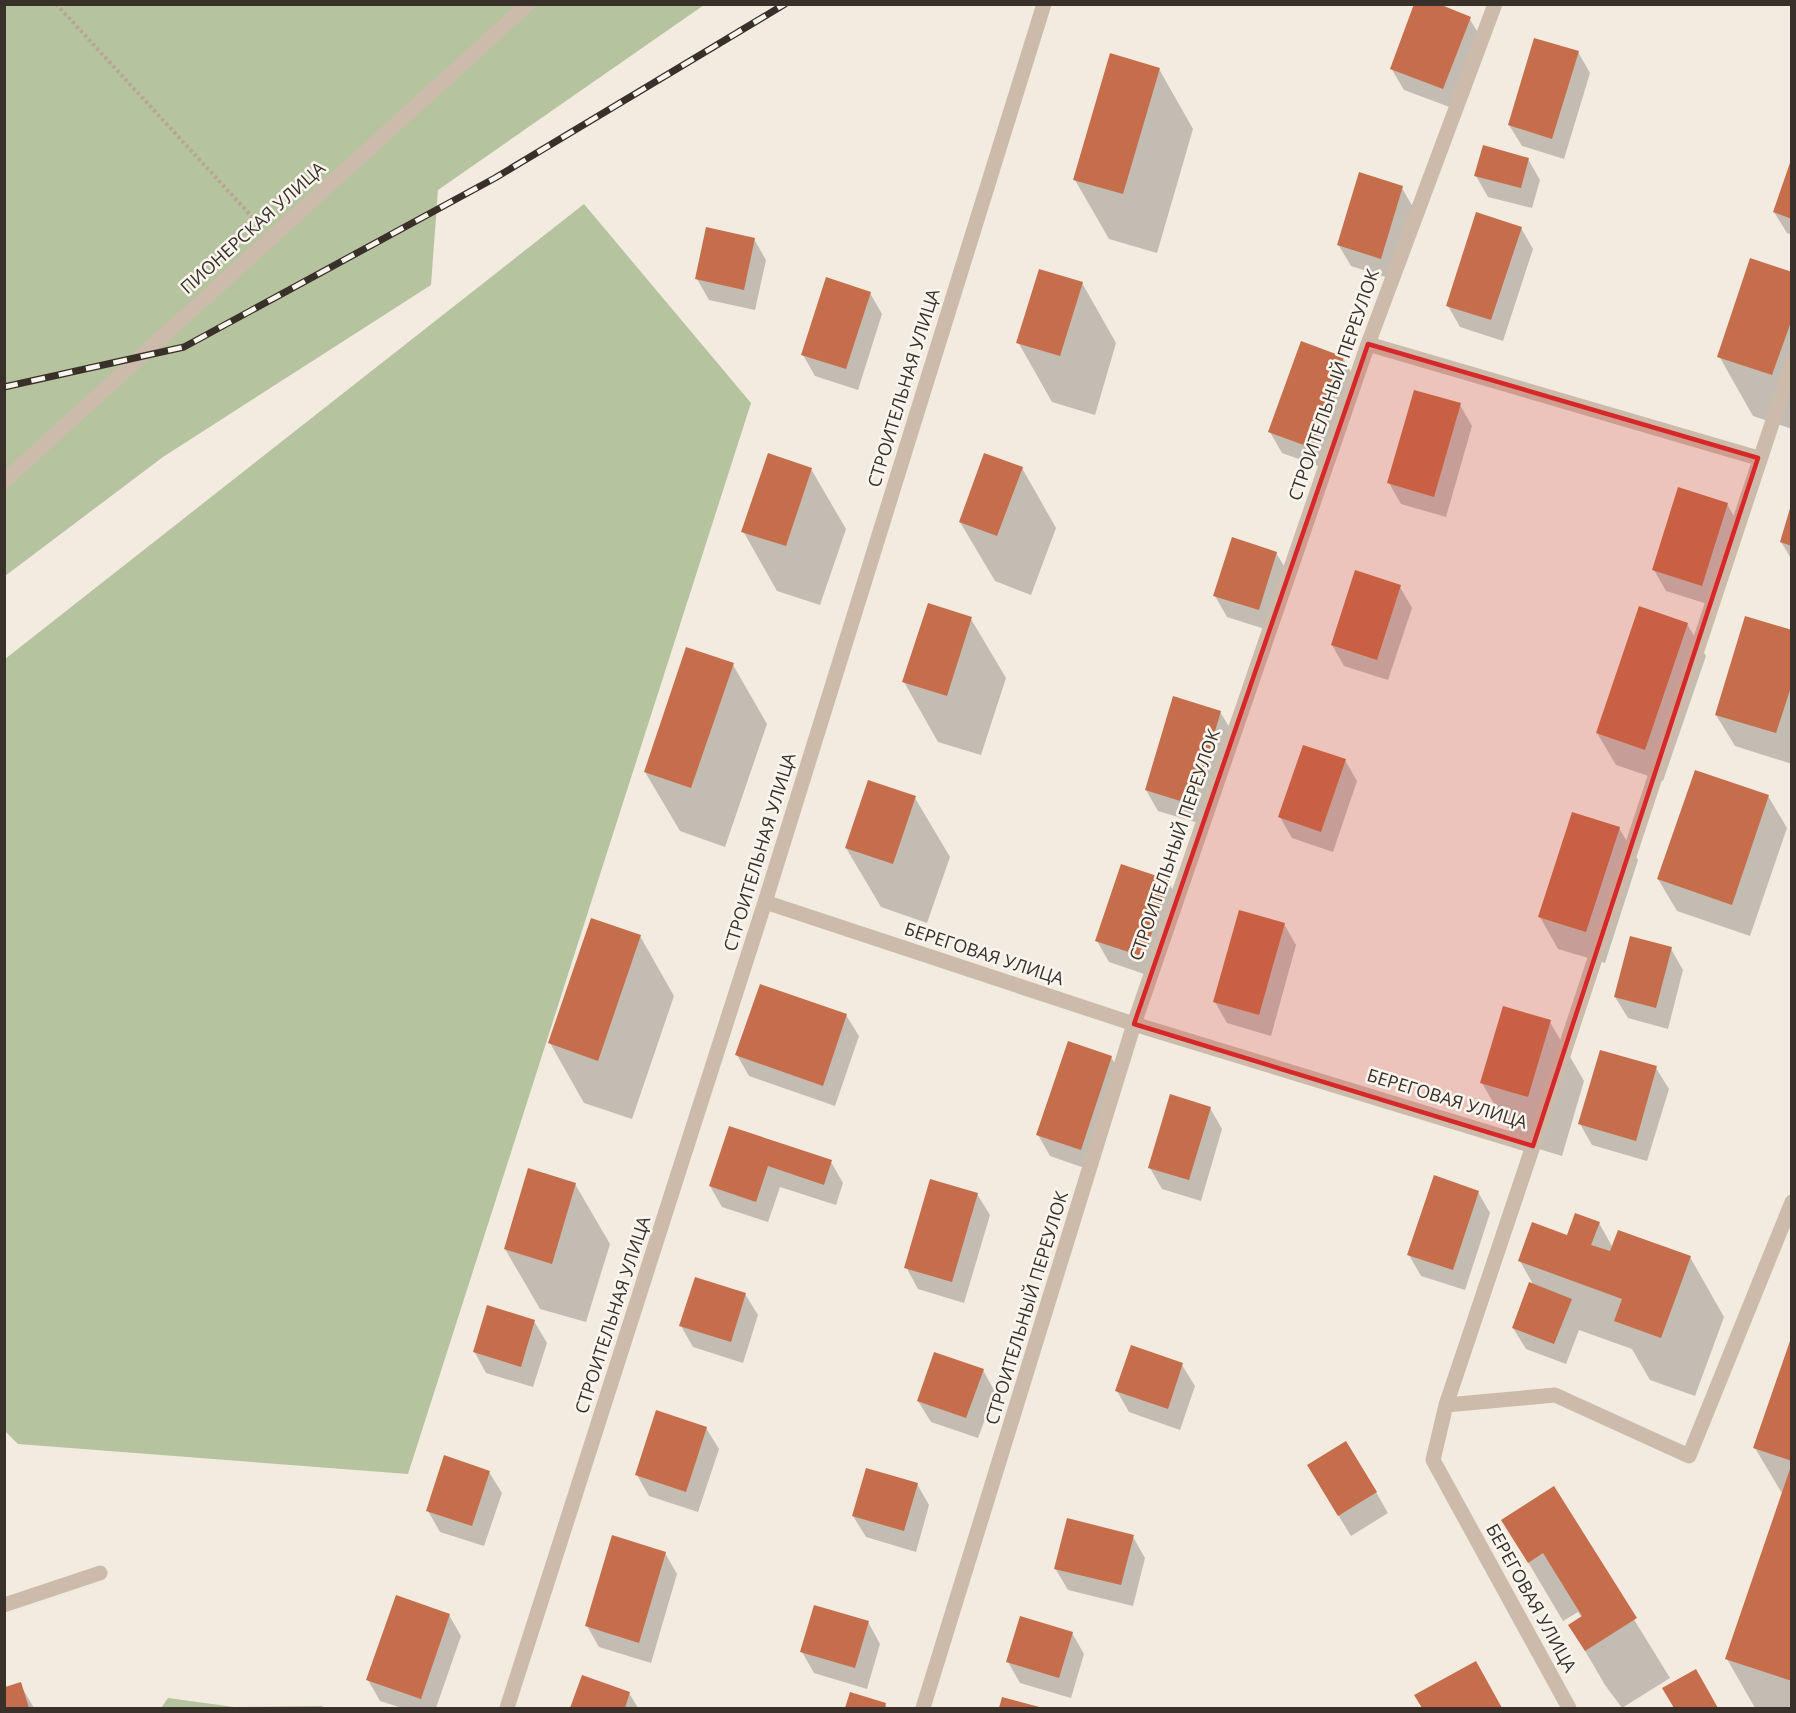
<svg xmlns="http://www.w3.org/2000/svg" width="1796" height="1713" font-family="'Open Sans',sans-serif">
<style>
.green{fill:#b5c39f}
.shadow{fill:#0003}
.building{fill:#c66e4b}
.lines{fill:none;stroke-linecap:round;stroke-linejoin:round}
.path{stroke:#b8a695;stroke-width:4;stroke-dasharray:3 3;stroke-linecap:butt}
.minor{stroke:#ccbbab;stroke-width:15}
.rail-casing{stroke:#3a302a;stroke-width:7}
.rail{stroke:#faf5ed;stroke-width:4.5;stroke-dasharray:14;stroke-linecap:butt}
.marked{fill:#d62828;fill-opacity:0.2;stroke:#d62828;stroke-width:4.5;stroke-linejoin:round}
.labels{text-anchor:middle;stroke-width:5;stroke-linejoin:round;paint-order:stroke}
.street-label{font-size:18px;fill:#3a302a;stroke:#faf5ed}
</style>
<rect width="100%" height="100%" fill="#f3ebe0"/>
<path class="green" d="M5,5H704L438,190L431,285L163,457L5,576Z
M584,204L751,403L408,1474L18,1444L4,1430L5,659Z
M168,1698L234,1707L322,1706L324,1708H161Z"/>
<path class="shadow" d="M1469,18L1482,39L1455,109L1404,90L1391,68Z
M1578,52L1590,73L1564,159L1522,146L1509,125Z
M1159,69L1193,129L1157,253L1109,239L1075,180Z
M1528,159L1540,180L1532,208L1488,197L1476,176Z
M1792,164V235L1787,233L1774,212Z
M1402,188L1414,209L1392,279L1351,266L1338,244Z
M1521,228L1533,249L1503,341L1460,327L1448,306Z
M754,239L766,260L755,310L709,300L697,279Z
M1792,274V429L1753,416L1719,356Z
M1082,283L1116,343L1095,415L1052,402L1018,342Z
M870,293L882,314L858,390L815,376L803,355Z
M1343,358L1355,379L1324,468L1282,453L1270,432Z
M1460,405L1472,426L1446,517L1401,504L1389,483Z
M1022,468L1056,528L1031,595L995,581L960,522Z
M811,469L846,529L820,605L777,591L743,531Z
M1727,504L1739,525L1714,606L1666,591L1654,570Z
M1792,509V560L1781,542Z
M1276,553L1289,574L1271,631L1227,617L1215,596Z
M1400,587L1412,608L1388,680L1344,666L1332,645Z
M971,619L1006,678L981,755L938,742L904,682Z
M1687,624L1706,656L1663,781L1616,765L1597,733Z
M1792,631V764L1735,746L1716,715Z
M733,665L767,724L725,847L680,831L645,772Z
M1220,712L1233,733L1205,825L1158,811L1146,790Z
M1345,760L1357,781L1333,852L1292,838L1280,817Z
M1768,796L1787,828L1750,936L1677,911L1658,879Z
M915,798L950,857L927,923L881,907L846,848Z
M1619,828L1638,860L1605,963L1558,949L1540,917Z
M1168,882L1181,903L1156,978L1109,962L1097,941Z
M1284,924L1296,945L1271,1036L1227,1023L1215,1002Z
M640,936L674,996L632,1119L584,1103L550,1043Z
M1671,949L1683,970L1668,1029L1628,1018L1615,997Z
M846,1015L859,1036L835,1106L749,1076L737,1055Z
M1550,1022L1584,1081L1562,1156L1516,1142L1482,1083Z
M1111,1057L1123,1078L1093,1171L1050,1156L1038,1135Z
M1656,1068L1669,1089L1647,1161L1592,1145L1580,1124Z
M1210,1108L1222,1129L1201,1201L1162,1189L1150,1168Z
M730,1128L831,1162L843,1183L836,1205L780,1187L768,1222L722,1207L710,1186Z
M575,1184L610,1244L586,1322L540,1309L505,1249Z
M1478,1192L1490,1213L1465,1290L1421,1276L1409,1255Z
M977,1194L990,1215L964,1303L918,1289L906,1267Z
M1599,1223L1613,1248L1690,1257L1724,1317L1695,1396L1650,1380L1632,1349L1579,1330L1566,1364L1526,1349L1513,1328L1534,1286L1520,1261Z
M745,1294L758,1315L743,1363L693,1347L681,1326Z
M534,1321L547,1343L533,1387L486,1373L474,1351Z
M1792,1341V1708H1755L1727,1659L1783,1495L1755,1448Z
M1182,1365L1195,1386L1180,1430L1129,1412L1117,1391Z
M983,1370L995,1392L978,1438L931,1422L918,1401Z
M706,1428L719,1449L698,1512L649,1496L637,1475Z
M489,1472L502,1493L484,1546L440,1532L428,1511Z
M917,1484L929,1505L916,1552L866,1537L853,1516Z
M1321,1487L1376,1492L1388,1513L1351,1536Z
M1553,1488L1670,1678L1622,1708L1605,1685L1570,1625L1582,1618L1578,1612L1563,1621L1503,1520Z
M1133,1537L1145,1558L1133,1606L1068,1590L1055,1568Z
M665,1553L677,1574L651,1663L599,1647L587,1626Z
M449,1615L461,1636L436,1708H402L380,1701L368,1680Z
M868,1622L880,1644L867,1689L814,1673L802,1652Z
M1072,1633L1084,1654L1071,1698L1020,1683L1008,1662Z
M1695,1671L1717,1708H1676L1664,1688Z
M583,1677L629,1693L638,1708H571Z
M20,1684L34,1708H4V1688Z
M1487,1684L1501,1708H1423L1416,1695Z
M851,1694L885,1705L888,1708H847Z
M1003,1699L1040,1708H1000Z"/>
<path class="building" d="M1414,4H1439L1471,17L1443,89L1390,69Z
M1534,38L1579,51L1552,139L1508,125Z
M1110,53L1160,68L1123,194L1073,180Z
M1483,145L1529,158L1521,188L1474,176Z
M1791,160H1792V219L1773,212Z
M1359,172L1403,186L1381,259L1337,245Z
M1476,212L1522,227L1491,320L1446,306Z
M706,227L755,238L744,290L695,279Z
M1750,258L1792,272V319L1772,375L1717,357Z
M1039,269L1083,282L1060,356L1016,343Z
M826,277L871,292L846,369L801,355Z
M1301,341L1344,357L1312,448L1268,432Z
M1414,390L1461,403L1434,497L1387,483Z
M768,453L812,468L786,546L741,532Z
M984,453L1023,467L997,536L959,522Z
M1678,487L1728,503L1702,586L1652,570Z
M1791,505H1792V546L1780,542Z
M1232,537L1277,552L1259,610L1213,596Z
M1355,570L1401,585L1377,660L1331,645Z
M928,603L972,617L947,696L902,682Z
M1639,606L1688,623L1645,750L1596,733Z
M1745,616L1792,630V684L1776,733L1715,715Z
M686,647L734,663L691,788L644,772Z
M1173,696L1221,711L1193,805L1145,790Z
M1303,745L1346,759L1321,832L1278,817Z
M1695,770L1769,795L1732,905L1657,879Z
M868,780L916,796L893,864L845,848Z
M1572,812L1620,827L1586,932L1538,917Z
M1121,864L1169,880L1144,957L1095,941Z
M1239,910L1285,923L1259,1015L1213,1002Z
M591,918L641,935L598,1061L548,1043Z
M1630,936L1672,947L1656,1008L1614,997Z
M760,984L847,1014L823,1086L735,1055Z
M1503,1006L1551,1020L1528,1097L1480,1083Z
M1068,1041L1112,1056L1081,1150L1036,1135Z
M1600,1050L1657,1066L1636,1141L1578,1124Z
M1170,1094L1211,1107L1189,1180L1148,1168Z
M729,1126L832,1160L824,1185L768,1166L756,1202L709,1186Z
M528,1168L576,1183L552,1264L504,1249Z
M1434,1175L1479,1191L1453,1270L1407,1255Z
M930,1179L978,1193L952,1282L904,1268Z
M1575,1213L1600,1222L1591,1245L1610,1251L1618,1230L1691,1256L1661,1338L1614,1321L1622,1299L1518,1261L1532,1222L1567,1235Z
M695,1277L746,1293L731,1342L679,1326Z
M1529,1282L1572,1299L1554,1344L1512,1328Z
M487,1305L535,1320L521,1367L473,1352Z
M1791,1338H1792V1461L1753,1448Z
M1131,1345L1183,1363L1168,1409L1115,1391Z
M934,1352L984,1369L966,1418L917,1401Z
M656,1410L707,1427L686,1492L635,1475Z
M1346,1441L1377,1492L1338,1516L1307,1465Z
M444,1455L490,1471L472,1526L426,1511Z
M1791,1466H1792V1681L1725,1659Z
M866,1468L918,1483L904,1531L852,1516Z
M1554,1486L1637,1618L1585,1651L1568,1625L1582,1616L1543,1553L1528,1563L1501,1520Z
M1067,1518L1134,1535L1121,1585L1054,1569Z
M612,1535L666,1552L639,1643L585,1626Z
M396,1595L450,1614L421,1699L366,1680Z
M814,1605L869,1621L855,1668L800,1652Z
M1020,1616L1073,1632L1059,1678L1006,1662Z
M1476,1661L1502,1708H1422L1414,1695Z
M1696,1669L1718,1708H1674L1662,1688Z
M582,1675L630,1692L625,1708H570Z
M21,1682L29,1708H5V1687Z
M850,1692L886,1703L885,1708H845Z
M1002,1697L1043,1708H999Z"/>
<g class="lines">
<path class="path" d="M56,4L255,220"/>
<path class="minor" d="M1368,344L1758,458
M4,481L528,4
M765,902L1134,1024L1533,1146L1446,1405L1433,1460L1569,1708
M1533,1146L1792,363
M1446,1405L1555,1395L1689,1456L1792,1202
M4,1605L100,1573
M507,1708L765,902L1044,4
M923,1708L1134,1024L1368,344L1495,4"/>
<defs>
<path id="rail" d="M4,387L184,347L495,178L785,4"/>
</defs>
<use href="#rail" class="rail-casing"/>
<use href="#rail" class="rail"/>
</g>
<path class="marked" d="M1368,344L1758,458L1533,1146L1134,1024Z"/>
<g class="labels">
<g class="street-label">
<text transform="translate(253 228) rotate(-42)" y="6">ПИОНЕРСКАЯ УЛИЦА</text>
<text transform="translate(1334 385) rotate(-71)" y="6">СТРОИТЕЛЬНЫЙ ПЕРЕУЛОК</text>
<text transform="translate(904 388) rotate(-73)" y="6">СТРОИТЕЛЬНАЯ УЛИЦА</text>
<text transform="translate(1175 845) rotate(-71)" y="6">СТРОИТЕЛЬНЫЙ ПЕРЕУЛОК</text>
<text transform="translate(760 852) rotate(-73)" y="6">СТРОИТЕЛЬНАЯ УЛИЦА</text>
<text transform="translate(984 954) rotate(18)" y="6">БЕРЕГОВАЯ УЛИЦА</text>
<text transform="translate(1447 1099) rotate(17)" y="6">БЕРЕГОВАЯ УЛИЦА</text>
<text transform="translate(1027 1308) rotate(-73)" y="6">СТРОИТЕЛЬНЫЙ ПЕРЕУЛОК</text>
<text transform="translate(613 1315) rotate(-72)" y="6">СТРОИТЕЛЬНАЯ УЛИЦА</text>
<text transform="translate(1531 1598) rotate(61)" y="6">БЕРЕГОВАЯ УЛИЦА</text>
</g>
</g>
<rect width="1796" height="1713" fill="none" stroke="#3a302a" stroke-width="12"/>
</svg>
